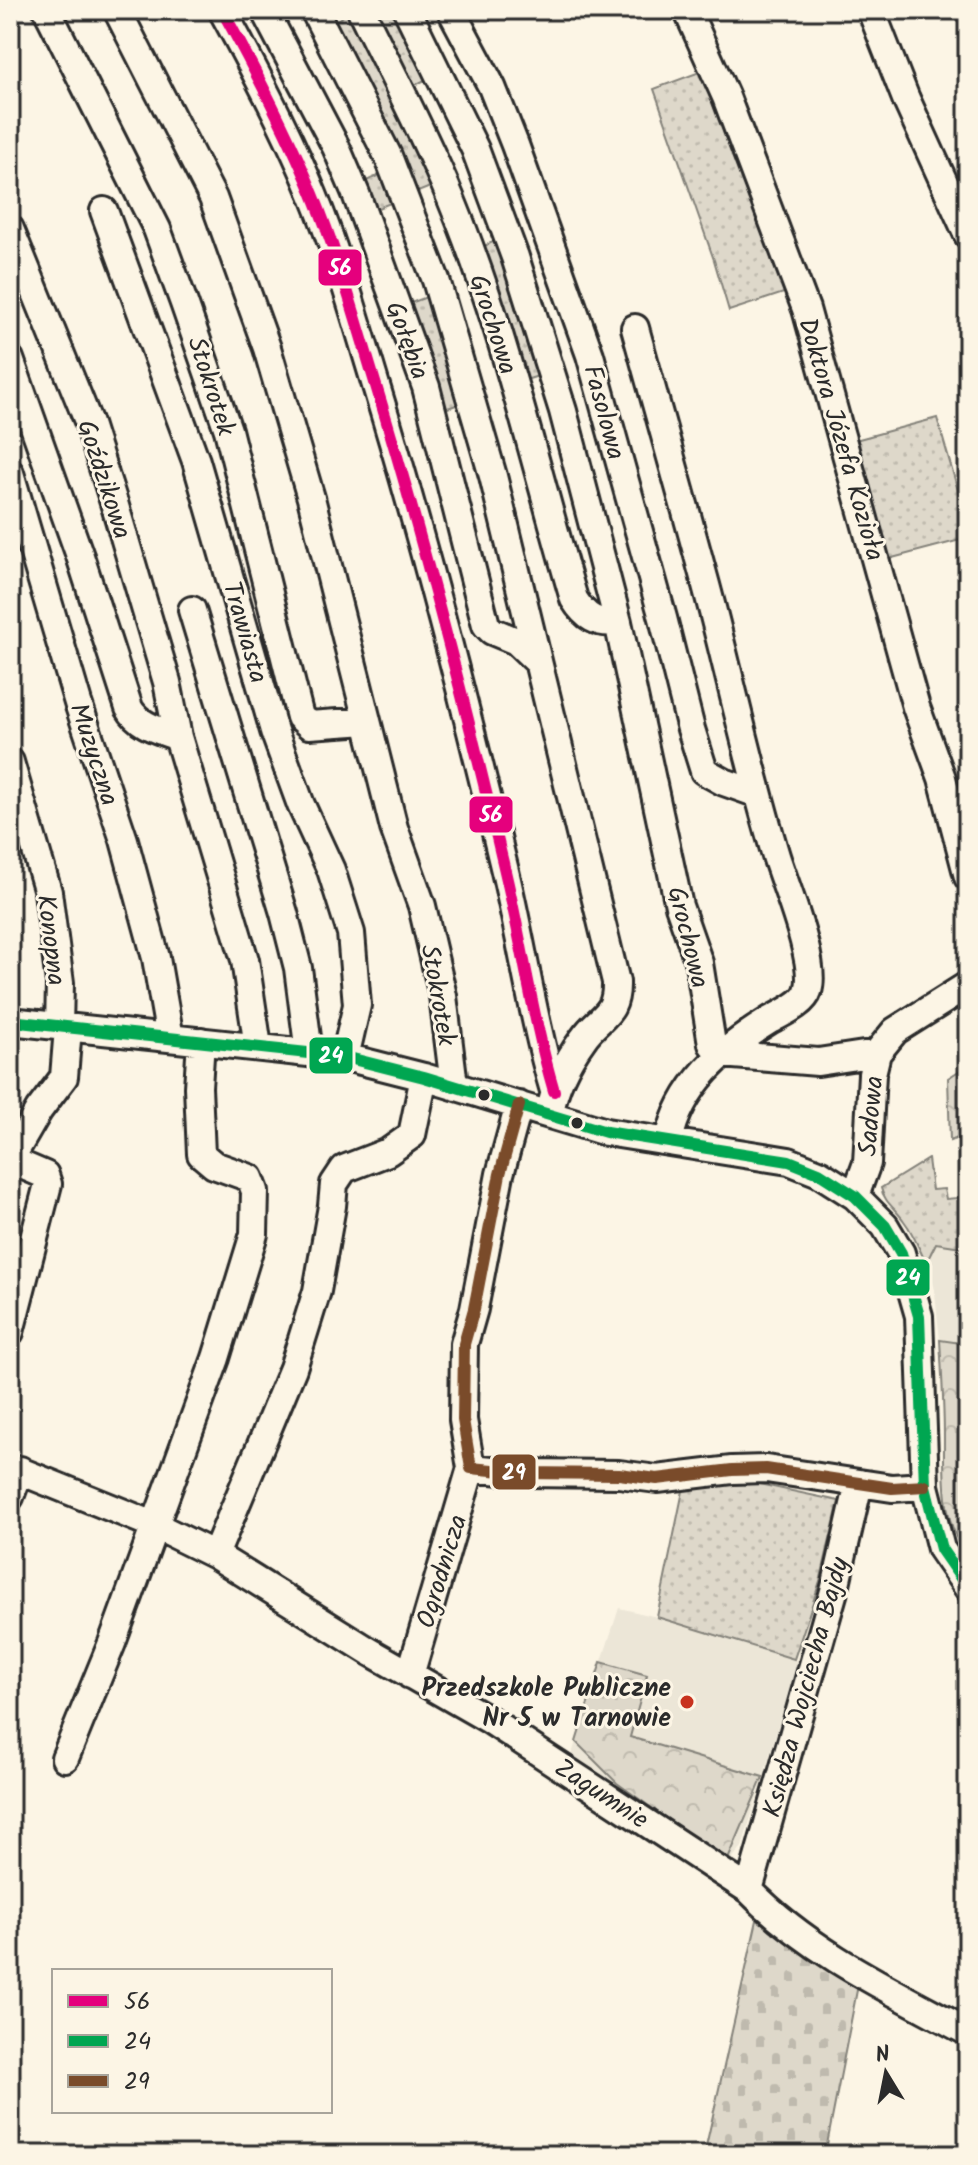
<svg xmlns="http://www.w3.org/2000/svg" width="978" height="2165" font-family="Kalam,sans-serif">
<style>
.built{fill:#ece6d7}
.grass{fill:url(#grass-dots);stroke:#84827a;stroke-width:2}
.forest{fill:url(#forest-crowns);stroke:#84827a;stroke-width:2}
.cemetery{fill:url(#cemetery-stones);stroke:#84827a;stroke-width:2}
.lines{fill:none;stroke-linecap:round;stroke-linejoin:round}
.minor-casing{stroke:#2b2b2b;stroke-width:32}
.minor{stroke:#fcf5e5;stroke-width:26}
.bus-1-casing{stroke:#fcf5e5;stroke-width:18}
.bus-2-casing{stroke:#fcf5e5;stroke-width:18}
.bus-3-casing{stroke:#fcf5e5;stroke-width:18}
.bus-1{stroke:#e5007d;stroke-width:12}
.bus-2{stroke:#00a651;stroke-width:12}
.bus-3{stroke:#7a4b2a;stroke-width:12}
.bus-dot{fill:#2b2b2b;stroke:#fcf5e5;stroke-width:3}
.poi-dot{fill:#c8321e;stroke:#fcf5e5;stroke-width:3}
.labels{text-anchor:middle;stroke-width:6;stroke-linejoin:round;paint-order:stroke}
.street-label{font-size:26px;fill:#2b2b2b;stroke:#fcf5e5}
.poi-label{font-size:26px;font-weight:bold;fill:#2b2b2b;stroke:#fcf5e5;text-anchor:end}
.line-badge{stroke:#fcf5e5;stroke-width:3}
.badge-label{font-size:22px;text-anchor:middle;font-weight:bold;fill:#fff}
</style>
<defs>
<pattern id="grass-dots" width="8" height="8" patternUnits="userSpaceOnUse" patternTransform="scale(2)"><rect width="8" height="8" fill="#ded8ca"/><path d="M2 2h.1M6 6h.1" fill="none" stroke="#bfbaae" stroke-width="1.8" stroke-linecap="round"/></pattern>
<pattern id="forest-crowns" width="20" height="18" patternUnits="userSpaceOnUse" patternTransform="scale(2)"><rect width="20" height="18" fill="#ded8ca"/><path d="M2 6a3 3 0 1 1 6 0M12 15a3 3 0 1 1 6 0" fill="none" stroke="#bfbaae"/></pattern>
<pattern id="cemetery-stones" width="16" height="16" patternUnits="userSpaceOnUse" patternTransform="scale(2)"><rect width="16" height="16" fill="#ded8ca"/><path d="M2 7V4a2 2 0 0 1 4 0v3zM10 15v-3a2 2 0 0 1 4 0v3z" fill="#bfbaae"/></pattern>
</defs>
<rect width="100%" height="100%" fill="#fcf5e5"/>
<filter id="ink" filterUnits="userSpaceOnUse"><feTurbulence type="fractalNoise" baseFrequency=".0125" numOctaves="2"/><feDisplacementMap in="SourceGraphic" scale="16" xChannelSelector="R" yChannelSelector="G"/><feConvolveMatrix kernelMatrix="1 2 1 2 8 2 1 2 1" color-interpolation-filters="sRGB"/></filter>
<g filter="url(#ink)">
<path class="built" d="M936,1243L968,1248V1344L940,1340L935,1293L926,1263Z
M619,1608L657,1617L798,1661L742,1847L727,1864L620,1795L571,1757Z"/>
<path class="grass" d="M354,10H407L440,72L402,92L443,182L363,214L353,187L393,169L323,28Z
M713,67L799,288L729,311L714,260L654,89Z
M507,235L551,372L513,384L470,253Z
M440,292L471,400L433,413L397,308Z
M937,418L968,525V538L877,562L844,443Z
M928,1159L932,1190L944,1189L946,1199L968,1197V1248L936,1243L926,1263C919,1249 914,1234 904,1221C896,1209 884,1202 881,1188Z
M729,1482L759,1484L839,1501L821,1578L794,1659L657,1617L684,1486Z"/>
<path class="forest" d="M968,1065V1134L950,1141L948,1078Z
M940,1340L968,1344V1530L966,1536L968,1558C942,1521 944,1482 944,1439C944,1406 942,1373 940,1340Z
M601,1662L647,1675L630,1737L763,1777L727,1862L617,1783L576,1742Z"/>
<path class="cemetery" d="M757,1920L858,1985L825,2155H704Z"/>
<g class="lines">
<defs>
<path id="minor" d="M47,10L157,229L184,303L228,430L300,717L309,725L367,721
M117,10L213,198L267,348L311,498L394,828L422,906L443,996L454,1085
M222,10C255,70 287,131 313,194C339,257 357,324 377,389C425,546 466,707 504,867C522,941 532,1017 554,1091
M264,10L336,147L356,194L426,387L486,625L492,631L516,641L538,662
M314,10L388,156L436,280L493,476L616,982C617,1017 599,1015 583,1039C567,1061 554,1087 550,1113
M361,10C388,66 418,122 443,180C501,314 533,459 574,599C585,617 597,625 618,622
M407,10L475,149L515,257L563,411L618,622L679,906L699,963L712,1044L721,1054
M451,10L492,87L515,145L590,355L663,618L691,729L704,771L724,782L758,794
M687,10L726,97L806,309L916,707L942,778L968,877
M871,10L906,99L968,235
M104,211L196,461L274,731L301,805L331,870L351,933L357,1005L345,1057
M10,229L88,421L115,506L167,682L178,737L245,960L258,1047
M635,328C658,413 683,499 706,585C730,675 749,767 776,856C785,885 818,964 808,991C804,1004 782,1013 770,1020C723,1049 680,1085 669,1141
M10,359L80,556L129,708C139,726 159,730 178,737
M10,473L78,703L124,840L156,958L170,1038
M192,610L284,913L298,968L309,1053
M10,762L48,892L60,983L59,1027
M10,1021L345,1057L424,1077L606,1132L789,1161L819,1173L855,1196L885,1226L901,1253L919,1316L925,1486L941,1549L968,1588
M721,1054L818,1062L877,1053
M519,1105L500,1174L474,1309L464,1344L463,1420L471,1468L523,1473L619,1474L657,1479L732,1470L766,1469L892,1488L925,1486
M855,1196L867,1163L872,1074L877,1053L895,1031L968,985
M10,1332L48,1184L45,1175L10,1160L39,1110L64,1077L68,1028
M10,1467L154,1525L215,1555L369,1651L488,1719L749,1890C809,1952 892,1991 968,2032
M10,1497L20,1470
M215,1555L293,1368L317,1291L332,1206L334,1184L344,1169L388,1152L412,1135L424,1077
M410,1675L471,1468
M65,1758L112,1643L216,1358L254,1234L255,1191L250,1178L214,1165L201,1154L198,1087L201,1041
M749,1890L836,1584L859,1483"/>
</defs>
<use href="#minor" class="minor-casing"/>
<use href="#minor" class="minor"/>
<defs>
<path id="bus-1" d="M222,10C255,70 287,131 313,194C339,257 357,324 377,389C425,546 466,707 504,867C522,941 532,1017 554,1091"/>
<path id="bus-2" d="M10,1021L345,1057L424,1077L606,1132L789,1161L819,1173L855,1196L885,1226L901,1253L919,1316L925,1486L941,1549L968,1588"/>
<path id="bus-3" d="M519,1105L500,1174L474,1309L464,1344L463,1420L471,1468L523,1473L619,1474L657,1479L732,1470L766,1469L892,1488L925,1486"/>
</defs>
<use href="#bus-1" class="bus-1-casing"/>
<use href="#bus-2" class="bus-2-casing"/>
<use href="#bus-3" class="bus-3-casing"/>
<use href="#bus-1" class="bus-1"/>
<use href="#bus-2" class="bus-2"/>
<use href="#bus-3" class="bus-3"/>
</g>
</g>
<g class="bus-dot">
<circle cx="484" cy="1095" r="7"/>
<circle cx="577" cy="1123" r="7"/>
</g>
<circle class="poi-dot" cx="687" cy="1702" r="8"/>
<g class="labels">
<g class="street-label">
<text transform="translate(494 324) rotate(72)" y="9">Grochowa</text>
<text transform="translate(408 340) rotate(70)" y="9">Gołębia</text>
<text transform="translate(212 386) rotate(72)" y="9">Stokrotek</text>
<text transform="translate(605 412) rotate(75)" y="9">Fasolowa</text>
<text transform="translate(842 439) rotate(74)" y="9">Doktora Józefa Kozioła</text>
<text transform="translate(105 479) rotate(72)" y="9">Goździkowa</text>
<text transform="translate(246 632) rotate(74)" y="9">Trawiasta</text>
<text transform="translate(95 754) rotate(72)" y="9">Muzyczna</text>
<text transform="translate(689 937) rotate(76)" y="9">Grochowa</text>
<text transform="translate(52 940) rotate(83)" y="9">Konopna</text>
<text transform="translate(439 995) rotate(80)" y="9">Stokrotek</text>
<text transform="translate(870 1116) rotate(-85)" y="9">Sadowa</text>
<text transform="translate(441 1571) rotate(-73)" y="9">Ogrodnicza</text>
<text transform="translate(805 1687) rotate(-75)" y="9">Księdza Wojciecha Bajdy</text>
<text transform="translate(602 1793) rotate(33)" y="9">Zagumnie</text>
</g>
<g class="poi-label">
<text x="671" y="1696">Przedszkole Publiczne<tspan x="671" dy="30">Nr 5 w Tarnowie</tspan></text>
</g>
</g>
<g class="line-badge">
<rect x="317" y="248" width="46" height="39" rx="8" fill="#e5007d"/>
<rect x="468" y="795" width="46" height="39" rx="8" fill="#e5007d"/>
<rect x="308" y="1036" width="46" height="39" rx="8" fill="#00a651"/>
<rect x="885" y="1258" width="46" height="39" rx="8" fill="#00a651"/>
<rect x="491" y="1453" width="46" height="38" rx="8" fill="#7a4b2a"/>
</g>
<g class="badge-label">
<text x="340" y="275">56</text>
<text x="491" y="822">56</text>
<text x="331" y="1063">24</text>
<text x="908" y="1285">24</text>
<text x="514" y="1480">29</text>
</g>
<rect width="978" height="2165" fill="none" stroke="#fcf5e5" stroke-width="40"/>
<rect x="20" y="20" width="938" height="2125" fill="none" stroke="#2b2b2b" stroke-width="3" filter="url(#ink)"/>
<rect x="52" y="1969" width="280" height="144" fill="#fcf5e5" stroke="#a8a49b" stroke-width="2"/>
<rect x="68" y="1995" width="40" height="12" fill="#e5007d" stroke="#a8a49b" stroke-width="2"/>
<text x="124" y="2009" font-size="24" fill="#2b2b2b">56</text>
<rect x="68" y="2035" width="40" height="12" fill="#00a651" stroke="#a8a49b" stroke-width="2"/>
<text x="124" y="2049" font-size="24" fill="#2b2b2b">24</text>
<rect x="68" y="2075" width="40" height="12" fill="#7a4b2a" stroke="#a8a49b" stroke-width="2"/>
<text x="124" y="2089" font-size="24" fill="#2b2b2b">29</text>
<g transform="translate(886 2073) rotate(350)" stroke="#fcf5e5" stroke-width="6" paint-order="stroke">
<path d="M0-6L14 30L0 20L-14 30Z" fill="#2b2b2b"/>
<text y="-12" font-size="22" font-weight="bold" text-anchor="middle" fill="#2b2b2b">N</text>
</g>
</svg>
